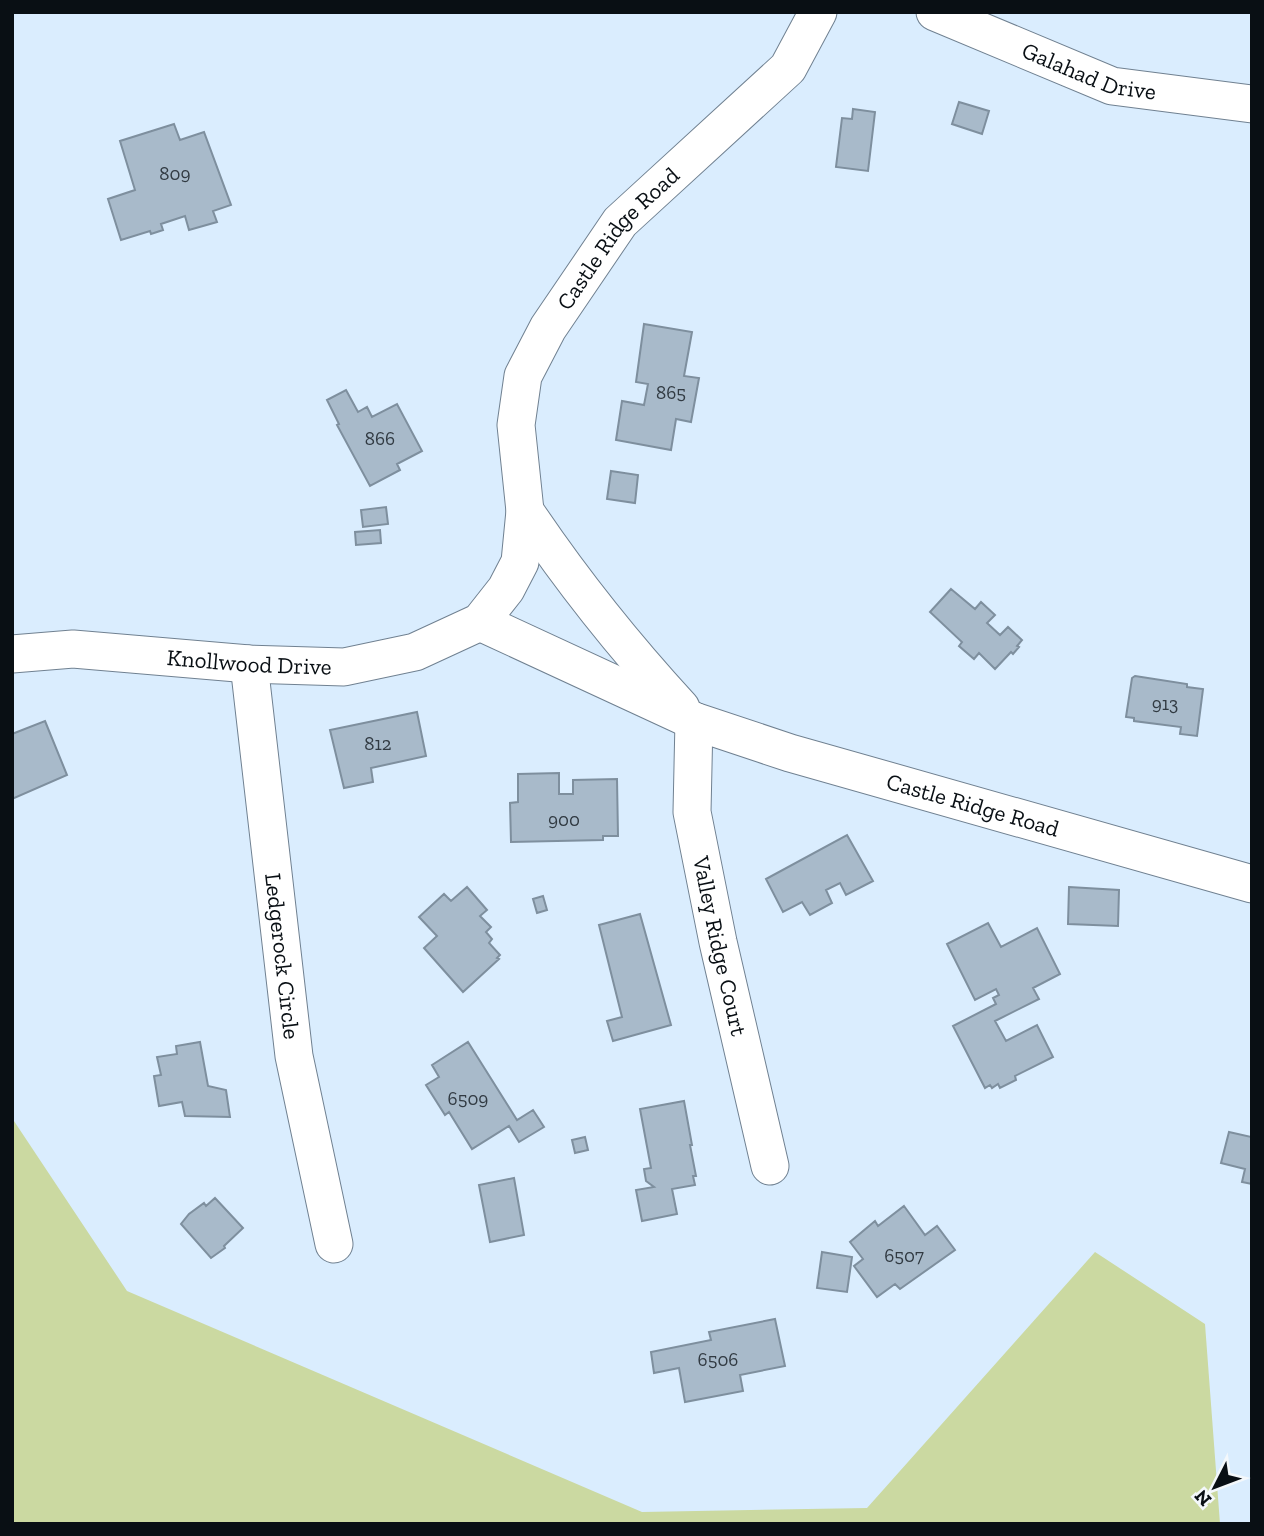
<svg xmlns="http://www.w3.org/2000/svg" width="1264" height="1536" font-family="'Zilla Slab',serif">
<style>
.green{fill:#cbd9a1}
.building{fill:#a8baca;stroke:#7e8f9e;stroke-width:2}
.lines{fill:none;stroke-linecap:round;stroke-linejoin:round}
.minor-casing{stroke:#708191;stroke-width:39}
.minor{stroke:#fff;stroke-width:37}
.labels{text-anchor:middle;stroke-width:5;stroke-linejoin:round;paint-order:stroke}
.number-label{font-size:19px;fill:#313a42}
.street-label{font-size:23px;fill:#090f14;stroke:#f4f8fb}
</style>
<rect width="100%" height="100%" fill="#daedfe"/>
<path class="green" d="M12,1118L127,1291L642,1512L867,1508L1095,1252L1205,1324L1220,1524H12Z"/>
<path class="building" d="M959,102L989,111L982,134L952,124Z
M853,109L875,112L868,171L836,167L842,118L852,119Z
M174,124L180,140L204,132L231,205L213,211L217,222L189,230L185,216L161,224L163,230L151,234L150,231L121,240L108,199L135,190L120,141Z
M644,324L692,332L684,376L699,378L691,422L676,419L671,450L616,440L622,401L644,405L648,384L636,382Z
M346,390L358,412L367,407L372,417L397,404L422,451L397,464L400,470L370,486L337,425L339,424L327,400Z
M611,471L638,475L635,503L607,499Z
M386,507L388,524L363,527L361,510Z
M380,530L381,543L356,545L355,532Z
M951,589L975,609L981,602L995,615L987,623L1000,635L1008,627L1022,640L1017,646L1019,647L1013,654L1011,652L995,669L979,653L974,659L959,646L962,642L930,612Z
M1135,676L1187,684V687L1203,689L1197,736L1180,734L1181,727L1134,721V718L1126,717L1132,678Z
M417,712L426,756L371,768L373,782L344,788L330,730Z
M45,721L67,775L12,799V734Z
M559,773V794H573V780L617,779L618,836H603V840L511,842L510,803L518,802V774Z
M847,835L873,881L846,895L840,883L826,890L832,903L810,915L802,902L783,912L766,879Z
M467,887L487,910L480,916L491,927L486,932L492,939L489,943L500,955L497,958L499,959L463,992L424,948L437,936L419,917L444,894L451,901Z
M1069,887L1119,890L1118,926L1068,924Z
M543,896L547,910L537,913L533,899Z
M640,914L671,1025L613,1041L607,1021L622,1017L599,925Z
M988,923L1001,947L1037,928L1060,974L1033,988L1039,999L995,1021L1006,1041L1037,1025L1053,1057L1015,1076L1016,1080L1000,1088L998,1084L992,1088L990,1085L985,1088L953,1026L996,1004L993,998L999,995L996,989L975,1000L947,944Z
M200,1042L208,1086L226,1090L230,1117L185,1116L182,1102L159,1106L154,1076L161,1075L157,1057L177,1054L176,1046Z
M468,1042L517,1120L533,1110L544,1127L519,1142L509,1126L472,1149L449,1112L445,1115L426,1085L439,1077L432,1065Z
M684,1101L692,1145H690L696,1176H693L695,1185L672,1189L677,1214L642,1221L636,1190L654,1187L646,1181L644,1169L651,1168L640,1109Z
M1229,1132L1251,1137L1252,1136V1184L1242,1182L1245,1169L1221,1163Z
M585,1137L588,1150L575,1153L572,1140Z
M514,1178L524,1235L490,1242L479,1185Z
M215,1198L243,1228L224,1246L225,1248L211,1258L181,1224L189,1214L204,1203L206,1206Z
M904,1206L925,1235L937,1226L955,1250L900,1289L895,1284L877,1297L854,1266L863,1259L850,1242L875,1221L878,1226Z
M822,1252L852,1257L847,1292L817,1288Z
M775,1319L785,1366L740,1375L743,1391L685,1402L679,1368L654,1373L651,1352L711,1340L709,1332Z"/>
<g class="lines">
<defs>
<g id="minor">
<path id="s1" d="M935,12L1112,86L1252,104"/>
<path d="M525,511C572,581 624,646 681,708"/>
<path id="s2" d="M480,622L694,721L790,753L1252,884"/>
<path id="s3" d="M12,654L73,649L249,664L344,667L415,652L480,622L506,589L520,562L525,511L516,425L523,376L548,328L620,222L788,68L818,12"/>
<path id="s4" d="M249,664L294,1056L334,1244"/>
<path id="s5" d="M694,721L692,812L718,942L770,1166"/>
</g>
</defs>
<use href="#minor" class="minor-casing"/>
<use href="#minor" class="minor"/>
</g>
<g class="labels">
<g class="number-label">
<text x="175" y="180">809</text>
<text x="671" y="399">865</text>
<text x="380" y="445">866</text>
<text x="1165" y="710">913</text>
<text x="378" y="750">812</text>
<text x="564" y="826">900</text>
<text x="468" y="1105">6509</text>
<text x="904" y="1262">6507</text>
<text x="718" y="1366">6506</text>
</g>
<g class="street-label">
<text dy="8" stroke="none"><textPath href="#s1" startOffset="166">Galahad Drive</textPath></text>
<text dy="8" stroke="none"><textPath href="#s3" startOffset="905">Castle Ridge Road</textPath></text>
<text dy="8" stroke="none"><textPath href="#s3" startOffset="238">Knollwood Drive</textPath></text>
<text dy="8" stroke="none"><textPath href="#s2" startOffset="527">Castle Ridge Road</textPath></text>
<text dy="8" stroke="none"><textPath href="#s5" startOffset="228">Valley Ridge Court</textPath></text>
<text dy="8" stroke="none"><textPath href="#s4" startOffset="294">Ledgerock Circle</textPath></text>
</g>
</g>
<rect width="1264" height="1536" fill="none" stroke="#090f14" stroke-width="28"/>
<g transform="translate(1215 1487) rotate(228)" stroke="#f4f8fb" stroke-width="5" paint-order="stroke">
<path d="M0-5L12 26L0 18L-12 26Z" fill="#090f14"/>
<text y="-10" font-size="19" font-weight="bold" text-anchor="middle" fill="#090f14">N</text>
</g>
</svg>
